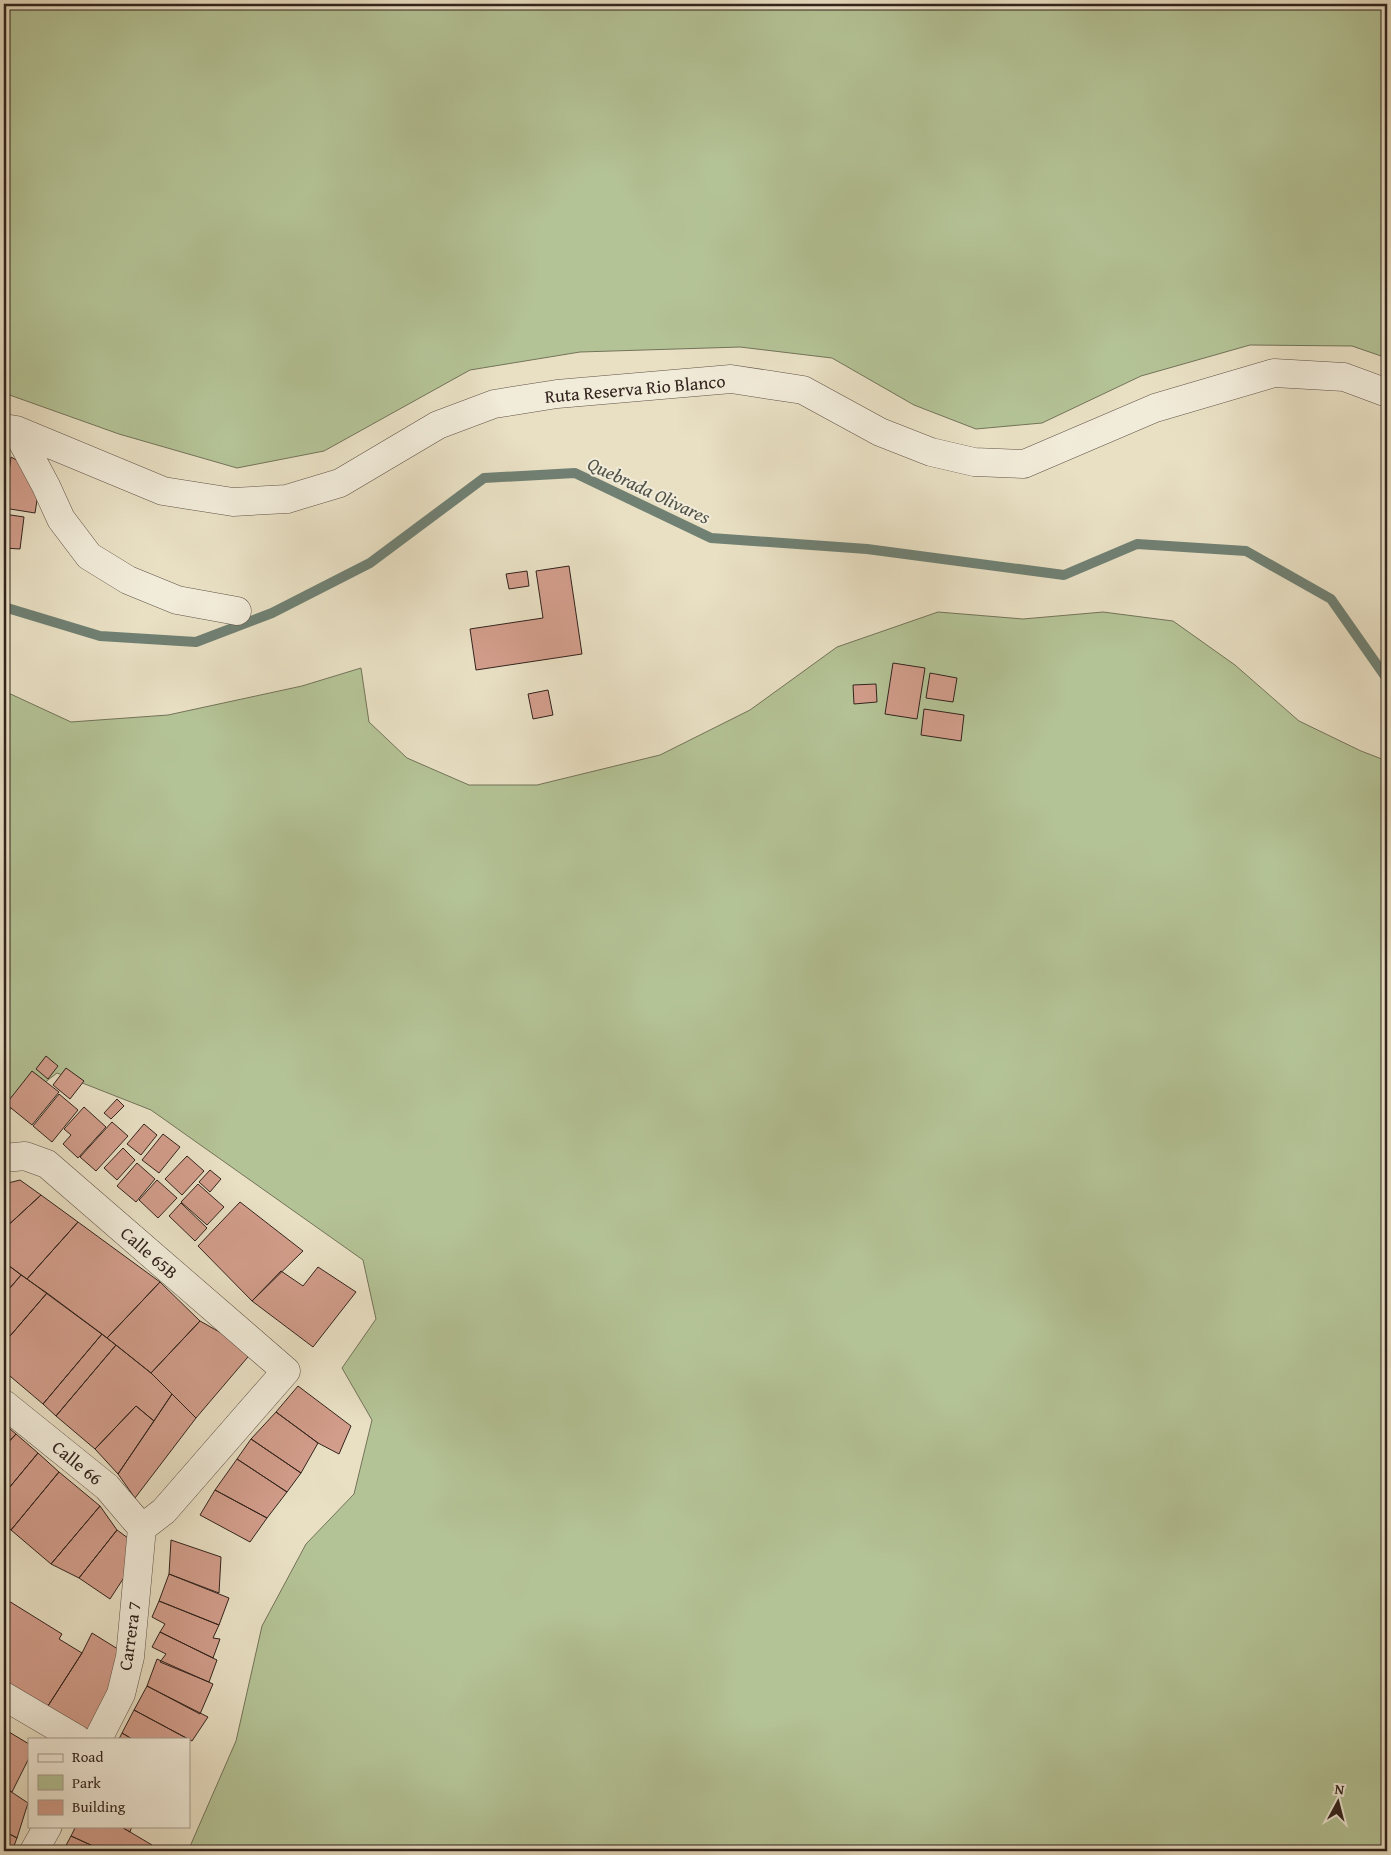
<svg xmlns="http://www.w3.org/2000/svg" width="1391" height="1855" font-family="'Gentium Book Plus',serif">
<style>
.green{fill:#b4c396;stroke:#73735a}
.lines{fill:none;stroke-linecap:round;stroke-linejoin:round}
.stream{stroke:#708073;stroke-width:10}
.building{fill:#d29d8b;stroke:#32231d}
.minor-casing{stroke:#605247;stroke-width:29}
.minor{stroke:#f1ebd9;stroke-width:28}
.labels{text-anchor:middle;stroke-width:4;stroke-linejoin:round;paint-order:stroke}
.street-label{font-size:18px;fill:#32231d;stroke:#f1ebd9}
.water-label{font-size:19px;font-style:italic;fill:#515248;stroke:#f1ebd9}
</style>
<rect width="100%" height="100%" fill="#e9e0c4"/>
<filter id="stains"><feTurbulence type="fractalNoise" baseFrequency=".004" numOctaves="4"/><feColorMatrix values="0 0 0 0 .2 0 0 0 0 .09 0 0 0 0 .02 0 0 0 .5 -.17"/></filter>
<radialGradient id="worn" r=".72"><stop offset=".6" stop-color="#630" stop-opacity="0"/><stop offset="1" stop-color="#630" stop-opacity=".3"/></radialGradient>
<path class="green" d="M4,4H1387V358L1352,346L1250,345L1141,376L1042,423L976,429L914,405L832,358L740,347L580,352L470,370L324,451L237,468L119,434L4,393Z
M938,612L1023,619L1103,612L1173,621L1235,665L1299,721L1361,751L1387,761V1851H188L236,1741L262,1626L306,1544L354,1494L372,1420L342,1368L376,1319L363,1260L151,1110L57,1073L4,1114V691L71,722L168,715L302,686L361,668L369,722L407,758L469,785H537L660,755L750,710L837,647Z"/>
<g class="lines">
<path class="stream" d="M4,607L100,636L196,642L272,613L370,563L484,478L575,473L711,538L867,549L1064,575L1137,544L1246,551L1331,599L1387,679"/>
</g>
<path class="building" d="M4,455L9,456L4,492Z
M11,457L27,466L39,488L35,513L4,508Z
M4,514L24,517L20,549L4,548Z
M569,566L582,654L476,670L470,629L543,618L536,571Z
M527,571L529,586L509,589L506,574Z
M893,663L925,668L917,719L885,714Z
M930,673L957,678L953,702L926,698Z
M876,684L877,702L854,704L853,685Z
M548,690L553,715L533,719L528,694Z
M924,709L964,715L961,741L921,735Z
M46,1056L58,1066L48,1079L36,1069Z
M66,1068L84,1081L70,1099L53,1085Z
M32,1071L59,1092L32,1125L6,1104Z
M59,1094L78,1110L52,1142L33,1126Z
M117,1099L124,1106L111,1119L104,1113Z
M84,1107L106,1127L78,1158L63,1144L71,1135L64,1129Z
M112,1122L128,1136L96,1171L80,1157Z
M144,1124L157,1135L141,1155L127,1144Z
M163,1134L180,1147L159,1173L142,1160Z
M123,1148L135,1160L117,1180L104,1168Z
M187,1156L204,1171L182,1195L165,1179Z
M137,1163L155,1179L136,1202L117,1186Z
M210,1170L221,1179L210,1192L199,1182Z
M20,1180L41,1195L4,1229V1184Z
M157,1180L177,1198L158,1218L139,1200Z
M198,1184L224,1207L207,1225L181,1202Z
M41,1195L78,1222L27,1279L4,1262V1229Z
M240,1202L303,1251L252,1301L198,1246Z
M181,1203L207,1228L195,1241L169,1216Z
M78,1222L160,1282L107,1338L27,1279Z
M4,1262L21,1275L4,1295Z
M318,1267L356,1292L313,1347L252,1301L281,1271L303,1286Z
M21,1275L47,1293L4,1343V1295Z
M160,1282L200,1321L151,1373L107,1338Z
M47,1293L102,1334L43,1404L4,1371V1343Z
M200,1321L253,1351L196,1418L151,1373Z
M102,1334L116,1345L56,1416L43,1404Z
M116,1345L151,1373L172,1394L154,1421L136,1406L95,1449L56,1416Z
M298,1386L351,1426L339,1454L318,1443L276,1412Z
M172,1394L196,1418L135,1498L118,1474Z
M136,1406L154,1421L118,1474L95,1449Z
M276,1412L318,1443L301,1473L251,1439Z
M4,1424L16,1434L4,1447Z
M16,1434L38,1453L4,1494V1447Z
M251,1439L301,1473L287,1492L237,1459Z
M38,1453L59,1472L11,1530L4,1526V1494Z
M237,1459L287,1492L267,1518L215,1490Z
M59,1472L100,1506L51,1564L11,1530Z
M215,1490L267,1518L250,1542L200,1515Z
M100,1506L117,1530L79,1578L51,1564Z
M117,1530L132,1541L136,1559L110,1599L79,1578Z
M171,1540L221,1557L219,1593L169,1574Z
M169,1574L229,1598L219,1625L159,1601Z
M4,1598L62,1634L59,1639L82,1653L46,1709L4,1683Z
M159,1601L219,1625L213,1638L220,1639L213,1658L160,1632L165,1624L152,1617Z
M160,1632L217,1660L209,1682L160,1662L166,1654L152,1647Z
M92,1633L121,1651L114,1689L88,1737L46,1709L82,1653Z
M157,1659L213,1684L200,1714L147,1686Z
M147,1686L208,1717L192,1741L134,1710Z
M134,1710L188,1739H132L122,1733Z
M4,1729L29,1744V1758L12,1792L4,1787Z
M122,1733L132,1739H119Z
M4,1787L28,1803L17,1838L4,1831Z
M76,1826H120L152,1845L149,1851H104L71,1836Z
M120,1826H132L130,1832Z
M4,1831L17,1838L12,1851H4Z
M71,1836L104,1851H63Z"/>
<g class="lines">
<defs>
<path id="minor" d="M4,428L16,430L163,491L233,502L287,499L340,483L438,425L494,404L557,394L731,379L803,390L880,432L931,452L974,462L1024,464L1155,408L1274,373L1344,377L1387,393
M16,430L46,486L61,519L89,556L128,580L177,600L237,611
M4,1158L25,1156L47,1164L286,1371L164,1511L142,1528
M4,1404L107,1487L142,1528
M4,1696L77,1739
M98,1739L121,1694L130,1657L142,1528
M34,1851L48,1826"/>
</defs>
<use href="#minor" class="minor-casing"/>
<use href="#minor" class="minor"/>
</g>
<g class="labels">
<g class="street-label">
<text transform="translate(635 389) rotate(-5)" y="6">Ruta Reserva Rio Blanco</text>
<text transform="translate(149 1253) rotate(41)" y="6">Calle 65B</text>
<text transform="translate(77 1463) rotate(39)" y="6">Calle 66</text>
<text transform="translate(130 1636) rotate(-82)" y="6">Carrera 7</text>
</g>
<g class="water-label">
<text transform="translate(649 490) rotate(25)" y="7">Quebrada Olivares</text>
</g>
</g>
<rect width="1391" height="1855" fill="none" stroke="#e9e0c4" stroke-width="20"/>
<rect x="5" y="5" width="1381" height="1845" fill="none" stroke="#32231d" stroke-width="2.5"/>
<rect x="10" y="10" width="1371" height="1835" fill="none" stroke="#32231d"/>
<rect x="28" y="1738" width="162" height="90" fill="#f1ebd9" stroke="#a59b8e"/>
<rect x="38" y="1754" width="25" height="8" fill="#f1ebd9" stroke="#a59b8e"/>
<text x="72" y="1762" font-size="15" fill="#32231d">Road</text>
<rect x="38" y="1775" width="25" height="15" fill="#b4c396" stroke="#a59b8e"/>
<text x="72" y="1788" font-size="15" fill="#32231d">Park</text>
<rect x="38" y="1800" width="25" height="15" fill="#d29d8b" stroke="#a59b8e"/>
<text x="72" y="1812" font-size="15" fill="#32231d">Building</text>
<g transform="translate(1338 1802) rotate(7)" stroke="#f1ebd9" stroke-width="4" paint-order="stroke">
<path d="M0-4L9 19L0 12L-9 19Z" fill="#32231d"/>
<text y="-8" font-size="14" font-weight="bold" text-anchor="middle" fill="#32231d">N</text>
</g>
<rect width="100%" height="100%" filter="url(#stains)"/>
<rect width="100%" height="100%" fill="url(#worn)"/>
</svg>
